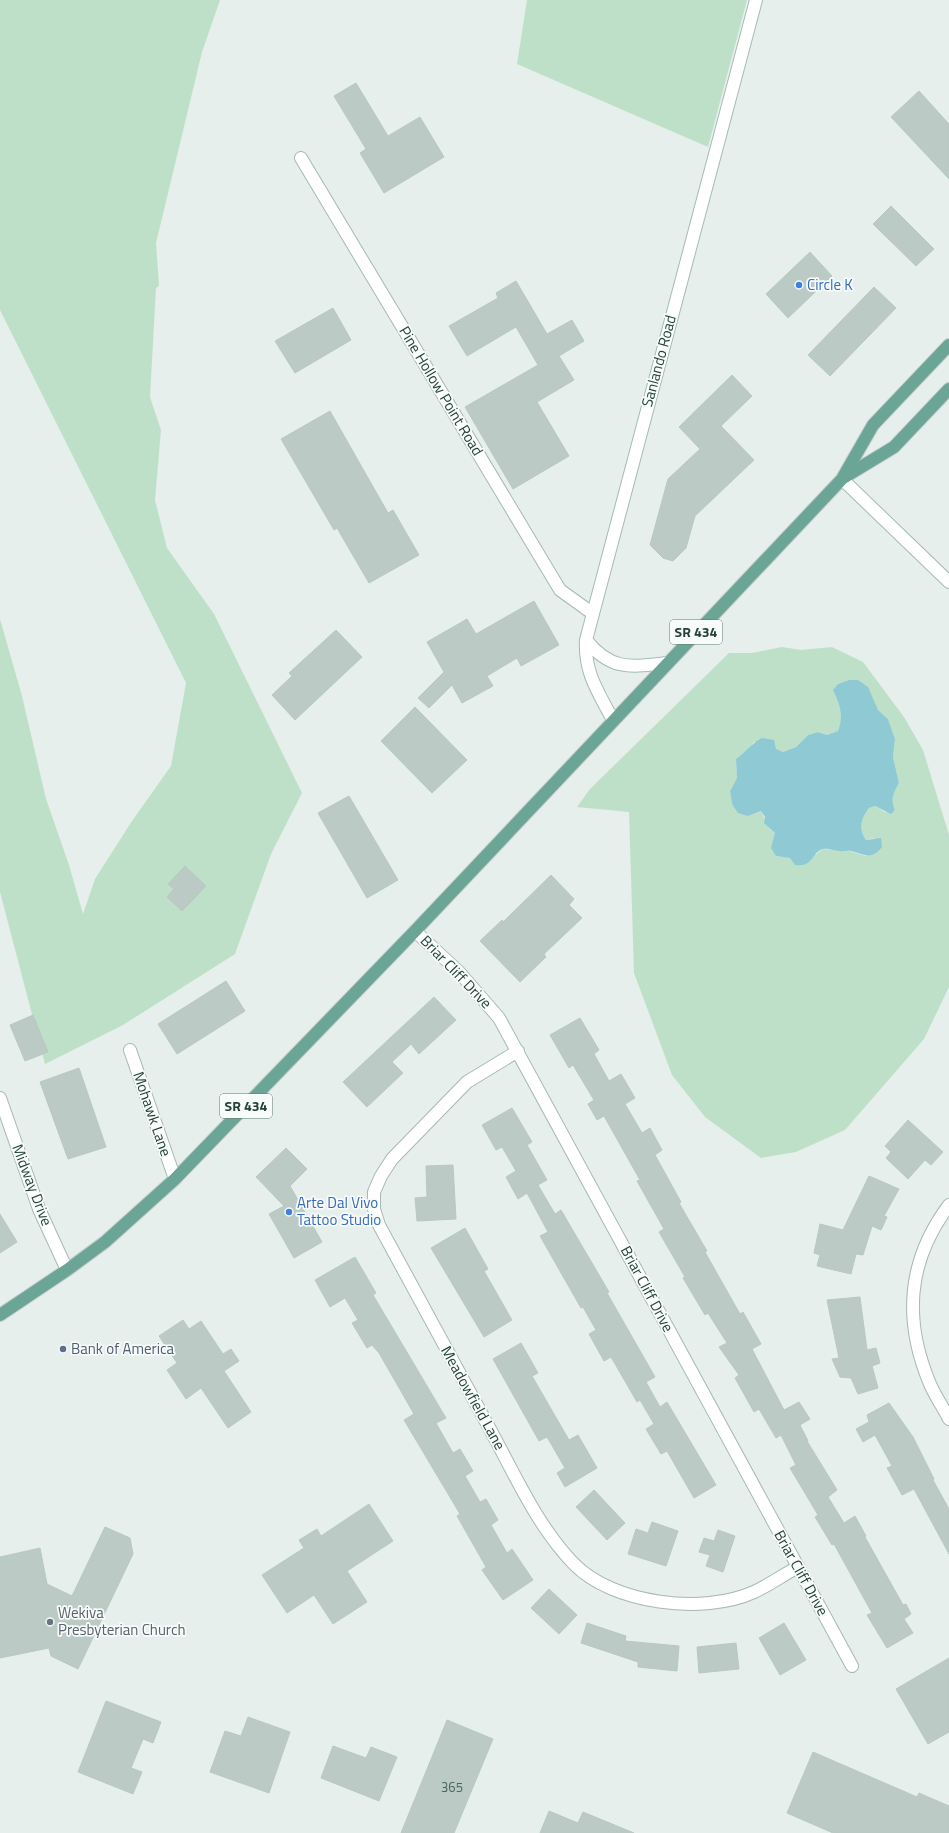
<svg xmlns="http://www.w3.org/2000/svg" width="949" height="1833" font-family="'Titillium Web',sans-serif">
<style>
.green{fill:#bfe0c8;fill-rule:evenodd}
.water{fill:#8ec9d4}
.building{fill:#bbcac4;stroke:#b8c9c2}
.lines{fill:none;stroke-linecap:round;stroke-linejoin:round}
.street-casing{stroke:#a8b8b2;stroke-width:14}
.secondary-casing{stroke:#a4bbb3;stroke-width:14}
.primary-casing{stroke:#c2cac8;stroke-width:14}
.street{stroke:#fff;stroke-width:12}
.secondary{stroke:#fff;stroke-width:12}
.primary{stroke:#6aa596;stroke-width:12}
.shop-dot{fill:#3f7fe0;stroke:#f7fbf9;stroke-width:1.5}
.service-dot{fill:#5c6f8a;stroke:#f7fbf9;stroke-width:1.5}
.worship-dot{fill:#6b7280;stroke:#f7fbf9;stroke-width:1.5}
.labels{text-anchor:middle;stroke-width:3.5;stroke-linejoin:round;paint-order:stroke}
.number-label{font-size:13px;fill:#4a645c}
.shield{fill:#f7fbf9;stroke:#637a73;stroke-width:1}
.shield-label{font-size:14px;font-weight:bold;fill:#24423a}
.shop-label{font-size:15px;fill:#366cbe;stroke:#f7fbf9;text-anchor:start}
.street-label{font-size:15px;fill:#24423a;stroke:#f7fbf9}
.service-label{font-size:15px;fill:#4e5e75;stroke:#f7fbf9;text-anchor:start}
.worship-label{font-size:15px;fill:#5b616d;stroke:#f7fbf9;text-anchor:start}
</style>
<rect width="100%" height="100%" fill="#e6efeb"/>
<path class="green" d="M0,0H220L202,52L156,243L159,286L156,288L150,397L161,430L155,500L167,548L214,614L302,793L271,854L235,954L123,1025L45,1064L0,892V619L22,696L46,799L69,865L83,914L95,879L132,821L171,766L186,683L0,310Z
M527,0H747L708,147L517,64Z
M782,647L801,650L832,647L863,662L904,717L923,750L949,835V987L924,1039L845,1130L796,1152L761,1158L705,1117L672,1075L634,973L629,812L577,807L590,789L729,653H752ZM849,680H858L878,710L888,719L895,739L893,757L899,783C894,792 890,799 895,810L885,812L875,806L869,808C861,819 858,829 866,840L874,838L866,856L849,851L823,849L816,854L790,858L776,856L775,833L769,828L761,811L748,816L732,804L730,791L737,778L736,759L747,752L754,742L783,752L796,747L808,735L818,732L827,735L838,731L842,720L838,684Z"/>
<path class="water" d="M849,680H858L868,687L878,710L888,719L895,739L893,757L899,783C894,792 890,799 895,810L891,814L875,806L869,808C861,819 858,829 866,840L881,838L882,847C871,860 866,855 851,851C847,850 843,852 839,851C834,851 828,848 823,849C810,853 815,867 795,865L790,858L776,856L771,848L775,833L764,823L765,817L761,811L748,816L738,813L732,804L730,791L737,778L736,759C746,752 752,743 762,738L774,740L776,749L783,752L796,747L808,735L818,732L827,735L838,731C844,715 840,705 833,690L838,684Z"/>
<path class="building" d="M356,83L388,136L420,117L444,157L384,193L360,153L366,149L334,96Z
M919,91L949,124V179L891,117Z
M891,206L934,249L916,266L873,224Z
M810,252L832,276L788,318L766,294Z
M516,281L547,334L572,320L584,341L559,356L574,380L537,402L569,456L513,489L465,407L538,365L516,327L467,356L449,326L498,298L496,293Z
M874,287L896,308L830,376L808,355Z
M333,308L351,340L295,373L275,341Z
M732,375L752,396L721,426L754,460L695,516L686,548L673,561L663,558L650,545L668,479L700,449L679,427Z
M330,411L388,513L393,510L419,555L369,583L337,528L334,530L281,439Z
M534,601L559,645L521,666L517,658L487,676L493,686L462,703L452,685L429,708L418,698L444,672L427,642L467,619L476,634Z
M336,630L362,657L295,720L272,695L292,676L289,673Z
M415,707L467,760L432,793L381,741Z
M349,796L398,880L367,898L318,813Z
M185,866L206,886L182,911L167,897L174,889L168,884Z
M551,875L574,899L569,905L582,918L544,954L546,957L520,982L480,941L502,920L503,922Z
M226,981L245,1011L177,1054L158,1024Z
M434,997L456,1020L419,1054L411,1044L392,1062L403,1073L367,1107L343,1082Z
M33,1015L48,1052L25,1061L10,1025Z
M580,1018L599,1050L594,1054L609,1081L621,1074L635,1098L625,1104L642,1133L650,1128L662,1150L655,1155L681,1202L679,1203L707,1251L705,1252L740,1314L743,1312L761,1344L752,1349L784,1410L799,1402L810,1419L800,1425L808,1441H807L837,1490L828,1497L844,1523L855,1516L866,1536L865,1537L903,1605L906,1604L911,1614L904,1619L913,1633L887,1648L867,1615L872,1613L834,1544L832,1545L815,1517L818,1515L790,1468L796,1465L781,1435L776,1438L759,1409L754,1412L735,1378L739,1375L719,1347L727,1343L708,1313L705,1315L683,1278L685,1277L659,1232L664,1229L637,1181L640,1180L604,1116L597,1120L588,1104L594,1100L573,1065L569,1068L550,1035Z
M79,1068L106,1147L68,1159L40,1082Z
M512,1108L532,1142L527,1145L547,1180L538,1185L555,1214L561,1210L609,1292L607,1293L655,1377L646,1382L660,1407L667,1402L716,1485L694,1498L667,1451L661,1454L646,1429L654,1424L640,1400L637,1402L611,1357L604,1361L589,1334L596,1330L583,1307L581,1308L540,1236L548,1232L527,1193L518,1199L506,1177L516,1171L502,1147L496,1150L482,1125Z
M908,1120L943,1152L931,1165L925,1160L908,1179L886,1158L891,1152L885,1146Z
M286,1148L307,1169L290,1186L322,1242L294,1258L269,1214L284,1206L256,1177Z
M453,1165L456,1219L417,1221L415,1198L427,1197L426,1166Z
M869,1176L899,1189L884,1216L887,1217L881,1230L872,1226L863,1255L856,1254L851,1274L817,1266L820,1255L814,1253L820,1224L843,1230Z
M0,1214L17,1242L0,1253Z
M465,1228L488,1269L484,1271L512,1320L484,1337L431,1248Z
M355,1257L376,1293L373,1295L446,1418L436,1423L453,1453L460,1449L473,1471L465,1476L480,1502L486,1499L498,1520L491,1525L507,1553L512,1549L533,1580L503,1600L482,1570L486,1567L457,1516L460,1514L404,1420L414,1414L379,1353L372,1345L367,1348L352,1323L358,1320L345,1298L330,1307L315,1280Z
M860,1297L867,1350L876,1348L880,1363L872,1366L878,1388L858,1394L851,1378L840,1377L832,1359L839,1358L827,1300Z
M183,1320L189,1329L201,1321L223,1354L231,1349L239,1361L224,1371L251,1412L228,1428L201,1388L186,1399L167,1370L177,1363L159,1336Z
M521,1343L538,1373L532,1376L569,1440L578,1435L597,1468L565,1487L557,1473L565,1468L547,1437L539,1441L493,1359Z
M889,1403L913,1437L934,1479L933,1480L949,1509V1554L914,1489L902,1495L887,1468L892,1466L875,1435L863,1442L856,1429L869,1422L867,1415Z
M594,1490L625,1523L607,1540L576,1507Z
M369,1504L393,1541L347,1571L367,1602L333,1624L314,1595L287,1613L262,1575L304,1548L299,1540L317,1529L321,1536Z
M652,1522L678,1531L666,1566L628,1554L636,1529L648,1533Z
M105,1527L130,1538L133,1554L78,1669L51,1656L49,1648L0,1658V1557L40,1548L47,1584L72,1596Z
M718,1530L735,1536L723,1572L706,1566L710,1555L699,1552L704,1538L714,1541Z
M549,1589L577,1615L559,1634L531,1608Z
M587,1623L626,1636L625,1641L679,1646L677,1671L638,1667V1662L581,1643Z
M784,1623L806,1660L780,1675L759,1638Z
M736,1643L739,1669L699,1673L697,1647Z
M949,1658V1732L928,1744L896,1689Z
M106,1701L161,1722L153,1743L143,1739L131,1768L142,1772L133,1794L78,1772Z
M248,1717L290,1732L269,1793L210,1772L225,1731L241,1736Z
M447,1720L493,1739L454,1833H401Z
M333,1746L366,1758L371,1747L397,1757L379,1801L321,1778Z
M813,1752L917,1797L919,1793L949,1806V1833H833L787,1813Z
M549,1811L578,1823L583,1812L634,1833H540Z"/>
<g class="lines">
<defs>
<path id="street" d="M301,158L560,590L592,613
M415,931L459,972L499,1018L852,1666
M130,1050L175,1179
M518,1051L467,1082L392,1159L381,1176L374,1192V1209L379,1225C414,1290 450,1355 485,1420C512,1468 535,1524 574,1564C613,1604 703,1615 754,1592C769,1585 783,1575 798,1567
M0,1098L39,1209L67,1270
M949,1205C907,1261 903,1320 930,1384C935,1396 943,1407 949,1419"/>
<path id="secondary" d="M842,479L949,582
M586,640C611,671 630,667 667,663
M613,720C598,692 584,672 586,640L756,0"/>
<path id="primary" d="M843,478L894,447L949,389
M0,1315L67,1270L105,1242L175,1179L415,931L842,479L873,425L949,345"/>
</defs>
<use href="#street" class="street-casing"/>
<use href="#secondary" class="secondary-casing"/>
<use href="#primary" class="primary-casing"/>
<use href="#street" class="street"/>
<use href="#secondary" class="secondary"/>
<use href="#primary" class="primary"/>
</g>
<g class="shop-dot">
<circle cx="799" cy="285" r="4"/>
<circle cx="289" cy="1212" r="4"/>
</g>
<circle class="service-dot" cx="63" cy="1349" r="4"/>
<circle class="worship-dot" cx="50" cy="1622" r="4"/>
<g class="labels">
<g class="number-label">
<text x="452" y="1792">365</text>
</g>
<g class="shield">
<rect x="670" y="620" width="52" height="24" rx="3"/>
<rect x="220" y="1094" width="52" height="24" rx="3"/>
</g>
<g class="shield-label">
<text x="696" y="637">SR 434</text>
<text x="246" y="1111">SR 434</text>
</g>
<g class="shop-label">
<text x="807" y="290">Circle K</text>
<text x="297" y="1208">Arte Dal Vivo<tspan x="297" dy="17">Tattoo Studio</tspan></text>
</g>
<g class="street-label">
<text transform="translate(659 361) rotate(-75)" y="5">Sanlando Road</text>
<text transform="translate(441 391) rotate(59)" y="5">Pine Hollow Point Road</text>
<text transform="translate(456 972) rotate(46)" y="5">Briar Cliff Drive</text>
<text transform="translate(152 1114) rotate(71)" y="5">Mohawk Lane</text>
<text transform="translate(32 1185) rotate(69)" y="5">Midway Drive</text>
<text transform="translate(647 1289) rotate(62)" y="5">Briar Cliff Drive</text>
<text transform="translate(473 1398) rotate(61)" y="5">Meadowfield Lane</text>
<text transform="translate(801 1573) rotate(61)" y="5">Briar Cliff Drive</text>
</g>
<g class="service-label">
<text x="71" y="1354">Bank of America</text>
</g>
<g class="worship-label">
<text x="58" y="1618">Wekiva<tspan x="58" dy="17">Presbyterian Church</tspan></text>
</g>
</g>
</svg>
